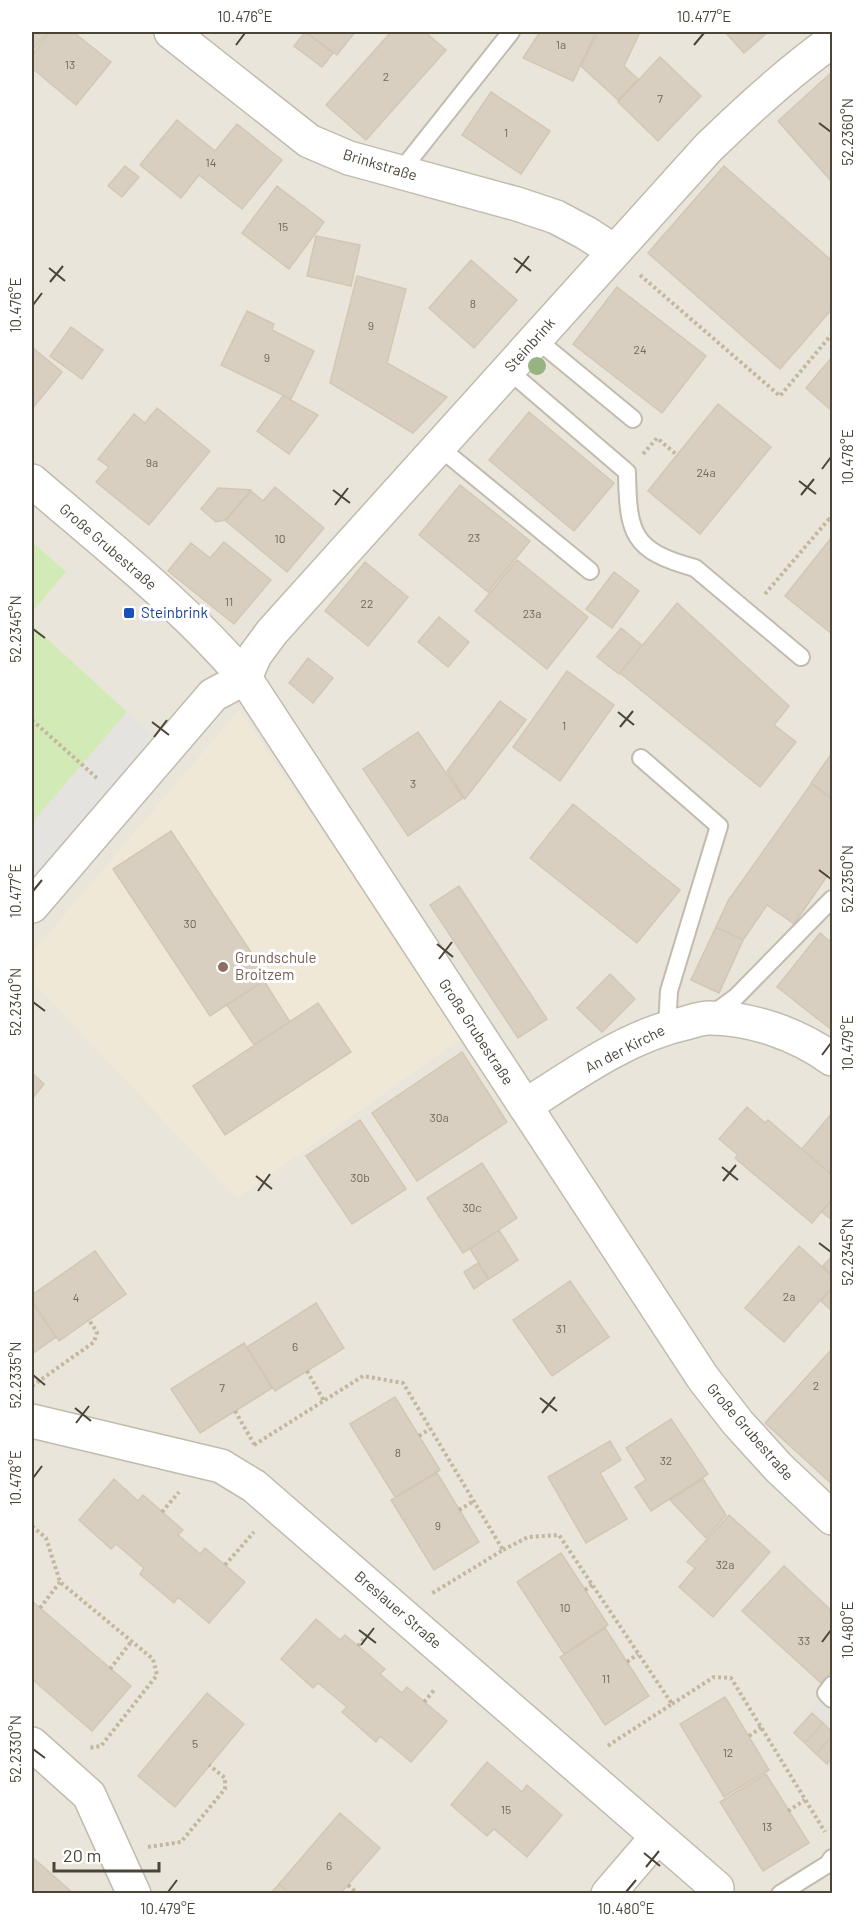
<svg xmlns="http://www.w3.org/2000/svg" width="864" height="1925" font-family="Barlow,sans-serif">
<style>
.residential{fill:#eae5da}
.industrial{fill:#e6e2dd}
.education{fill:#efe8d6}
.green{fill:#d2eab5}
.parking{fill:#e5e3e0}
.building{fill:#d8cfc1;stroke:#d3c7b4;stroke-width:1.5}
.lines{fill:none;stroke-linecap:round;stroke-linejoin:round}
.service-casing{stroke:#c2bbae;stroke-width:20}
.minor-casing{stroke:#c2bbae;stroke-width:36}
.tertiary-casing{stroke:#c2bbae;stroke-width:36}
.path{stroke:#c4b79f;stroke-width:4;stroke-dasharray:3 3;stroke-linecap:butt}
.service{stroke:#fff;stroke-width:16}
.minor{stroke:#fff;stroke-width:33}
.tertiary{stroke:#fff;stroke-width:33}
.tree{fill:#97b381}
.ticks{fill:none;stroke:#4b4439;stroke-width:2}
.transit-dot{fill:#1a4fb4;stroke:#fff;stroke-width:2}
.education-dot{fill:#8d6e63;stroke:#fff;stroke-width:2}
.labels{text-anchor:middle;stroke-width:6;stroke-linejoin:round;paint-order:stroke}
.number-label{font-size:12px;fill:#6e675b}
.street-label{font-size:15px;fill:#4b4439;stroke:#fff}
.transit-label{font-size:15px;fill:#164399;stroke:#fff;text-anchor:start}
.education-label{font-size:15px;fill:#785e54;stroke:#fff;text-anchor:start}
.neatline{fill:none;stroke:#4b4439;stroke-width:2}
.ticks-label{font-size:15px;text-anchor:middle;fill:#4b4439}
</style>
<rect width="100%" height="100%" fill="#f6f3ec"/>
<path class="residential" d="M32,32H832V1893H32Z"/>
<path class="industrial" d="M832,1686V1769L791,1731Z"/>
<path class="education" d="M239,710L463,1037L237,1198L32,981V953Z"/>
<path class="green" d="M32,542L66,572L32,612Z
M32,625L127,712L32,823Z"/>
<path class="parking" d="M127,712L168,748L32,906V823Z"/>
<path class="building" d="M32,32H48L32,51Z
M50,32H73L111,62L76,105L32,68V55Z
M305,32L333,53L322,67L294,46Z
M306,32H355L337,55Z
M391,32H425L446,50L366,140L326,105Z
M540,32H596L573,81L523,58Z
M598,32H640L624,66L638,79L618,100L581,66Z
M725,32H768L744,53Z
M660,57L701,96L658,141L618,102Z
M832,72V182L778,121Z
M491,92L550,131L521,174L462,135Z
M177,120L215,151L237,124L282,160L242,209L199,175L181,198L140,165Z
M125,166L139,177L122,197L108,186Z
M724,166L832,261V309L780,369L648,253Z
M277,186L324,222L289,269L242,233Z
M316,236L360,245L351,286L307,276Z
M471,260L517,300L474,348L429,308Z
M357,276L406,289L387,363L447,397L413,433L330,383Z
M617,287L706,356L662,413L573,344Z
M247,311L274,324L272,330L314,351L291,399L221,365Z
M71,327L103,350L82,379L50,356Z
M32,347L62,372L32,409Z
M832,357V411L806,388Z
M283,396L318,415L289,454L257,431Z
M718,404L771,447L700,534L648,491Z
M157,408L210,451L149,525L96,482L109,467L98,459L134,414L145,423Z
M529,412L614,483L574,531L489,460Z
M460,485L530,541L488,592L419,535Z
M275,487L324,528L287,572L226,521L251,491L263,501Z
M218,488L251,490L225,520L216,522L201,509Z
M832,537V634L785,596Z
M224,542L271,580L234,624L168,571L191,543L210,558Z
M517,560L588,617L547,669L475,611Z
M365,562L408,597L368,646L325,611Z
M614,572L639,591L612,628L586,609Z
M677,603L789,706L774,725L796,742L760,787L620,673Z
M439,617L469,642L448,667L418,642Z
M621,628L642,645L619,674L597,657Z
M308,658L333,678L313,703L289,683Z
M567,671L614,705L560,781L513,747Z
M500,701L526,720L465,799L447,771Z
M418,732L463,798L408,836L363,769Z
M832,753V798L811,783Z
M811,784L832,799V869L794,924L767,905L743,940L716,927L728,901Z
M573,804L680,890L637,943L530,858Z
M171,831L268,978L210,1016L113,869Z
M459,886L547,1019L518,1038L430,905Z
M716,927L743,940L719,993L691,980Z
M820,933L832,943V1030L777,987Z
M610,974L635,999L602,1032L577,1008Z
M264,981L290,1022L254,1045L227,1005Z
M318,1003L351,1052L225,1135L193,1086Z
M462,1052L507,1122L417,1181L372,1113Z
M32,1073L44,1084L32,1099Z
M747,1107L765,1123L768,1120L832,1175V1199L812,1223L735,1158L738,1155L719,1139Z
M832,1113V1175L802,1149Z
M360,1120L406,1189L352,1224L306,1156Z
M482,1163L517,1218L463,1253L427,1198Z
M832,1199V1220L822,1212Z
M499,1230L518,1260L489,1279L470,1249Z
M799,1246L832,1276V1287L784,1342L745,1308Z
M95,1251L126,1294L59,1341L32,1301V1295Z
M832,1256V1275L823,1266Z
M478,1263L488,1279L474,1289L464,1272Z
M570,1281L609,1337L552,1376L513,1320Z
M832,1288V1311L821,1301Z
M32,1302L56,1337L32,1354Z
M316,1303L344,1348L275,1391L247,1347Z
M244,1343L272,1388L200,1433L171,1389Z
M832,1349V1484L765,1423Z
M395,1397L440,1470L395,1497L350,1424Z
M671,1419L708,1474L651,1511L635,1487L646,1480L626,1448Z
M610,1441L621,1460L600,1473L627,1519L586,1543L548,1477Z
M437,1473L479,1542L434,1570L391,1500Z
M114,1479L138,1501L143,1495L183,1530L178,1535L200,1554L205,1548L245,1582L209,1623L178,1597L174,1603L140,1574L144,1568L116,1544L111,1549L79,1520Z
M703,1479L726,1515L706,1538L670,1500Z
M729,1515L770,1552L713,1617L679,1587L695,1568L687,1562Z
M561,1553L608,1625L564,1654L517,1582Z
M784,1566L832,1611V1671L821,1683L742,1611Z
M32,1601L131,1686L92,1731L32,1679Z
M316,1619L340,1640L345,1635L358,1646L385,1669L380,1674L402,1693L407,1687L447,1721L411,1762L380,1736L376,1742L342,1712L347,1707L318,1683L313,1688L281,1659Z
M605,1628L649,1696L605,1725L560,1657Z
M207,1693L244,1724L175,1807L138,1776Z
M725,1697L769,1770L724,1797L680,1724Z
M812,1713L823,1723L805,1743L794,1733Z
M823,1723L832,1732V1736L816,1754L805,1743Z
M832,1736V1758L827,1764L816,1754Z
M487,1762L522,1792L527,1785L562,1815L527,1857L494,1829L487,1836L451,1805Z
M766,1774L809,1843L763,1871L720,1802Z
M340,1813L380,1848L340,1894H290L279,1884Z
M32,1857L47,1870L74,1894H32Z
M279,1884L290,1894H270Z"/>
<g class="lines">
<defs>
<path id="service" d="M400,172L511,32
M536,339L633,419
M508,370L627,472C628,534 632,551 695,568L801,657
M439,447L590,571
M641,758L719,826L669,991L667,1027
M710,1016L736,997L832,899
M832,1685L826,1693L832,1699
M780,1894L828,1864L832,1858"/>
<path id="minor" d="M171,32L309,141L349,158L517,204L556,217L586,233L614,251
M32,906L213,695L245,678L255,655L272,632L708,148C748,109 787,73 832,41
M525,1106C575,1074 627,1036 686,1023C693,1021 701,1018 709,1018C752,1018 797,1034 832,1059
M32,1421L221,1466L254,1486L717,1888
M32,1744L89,1795L134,1894
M608,1894L657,1837"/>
<path id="tertiary" d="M32,481C105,544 182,604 245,678L703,1378L738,1423L779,1468L832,1518"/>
</defs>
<use href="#service" class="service-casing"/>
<use href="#minor" class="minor-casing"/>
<use href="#tertiary" class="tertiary-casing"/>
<path class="path" d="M640,275L780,396L832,334
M643,454L657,438L677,455
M765,594L829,519L832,522
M32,720L98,779
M307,1371L324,1401
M32,1386L94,1342L97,1332L89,1320
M235,1411L254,1444
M419,1436L430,1429
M254,1445L363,1376L403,1383L503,1550L431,1594
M459,1510L474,1501
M162,1512L179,1492
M32,1526L46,1538L60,1582L153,1659L157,1675L101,1746L89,1748
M503,1550L528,1537L559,1535L672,1704L606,1747
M225,1565L254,1532
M585,1590L592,1585
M40,1608L60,1582
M358,1646L369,1633
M627,1662L638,1654
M110,1669L131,1642
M424,1702L435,1689
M672,1704L714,1677L731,1678L825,1832
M749,1736L762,1727
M788,1811L805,1800
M148,1847L181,1842L225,1789V1778L209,1765
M348,1885L358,1894"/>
<use href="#service" class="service"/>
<use href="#minor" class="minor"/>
<use href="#tertiary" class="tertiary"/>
</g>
<circle class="tree" cx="537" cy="366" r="9"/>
<path class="ticks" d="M236,45L245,33M694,45L704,33M819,123L831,132M514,258L531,271M49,268L65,281M516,273L529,256M50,282L63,266M33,305L42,293M822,469L831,457M799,481L816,494M333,490L350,503M801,495L814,479M335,505L348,488M33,629L45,638M618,712L634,725M152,722L169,735M620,727L633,711M154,737L167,720M819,870L831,879M33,891L42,880M437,944L453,957M439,959L452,942M33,1002L45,1011M822,1055L831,1043M722,1167L738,1180M256,1176L272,1189M723,1181L736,1165M258,1191L270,1174M819,1243L831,1252M33,1375L45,1385M540,1398L557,1411M75,1408L91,1421M542,1413L555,1397M76,1423L89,1406M33,1478L42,1466M359,1630L376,1643M822,1642L831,1630M361,1645L374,1628M33,1749L45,1758M644,1853L660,1866M646,1867L659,1851M168,1892L177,1880M626,1892L636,1880"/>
<rect class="transit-dot" x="123" y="607" width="12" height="12" rx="3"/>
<circle class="education-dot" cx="223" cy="967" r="6"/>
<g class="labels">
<g class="number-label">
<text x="561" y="49">1a</text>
<text x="70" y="69">13</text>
<text x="386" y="81">2</text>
<text x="660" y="103">7</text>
<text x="506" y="137">1</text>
<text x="211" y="167">14</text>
<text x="283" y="231">15</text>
<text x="473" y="308">8</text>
<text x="371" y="330">9</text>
<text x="640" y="354">24</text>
<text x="267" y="362">9</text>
<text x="152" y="467">9a</text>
<text x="706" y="477">24a</text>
<text x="474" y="542">23</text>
<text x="280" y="543">10</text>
<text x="229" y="606">11</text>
<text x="367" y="608">22</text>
<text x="532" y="618">23a</text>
<text x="564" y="730">1</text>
<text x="413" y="788">3</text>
<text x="190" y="928">30</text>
<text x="439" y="1122">30a</text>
<text x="360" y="1182">30b</text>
<text x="472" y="1212">30c</text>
<text x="789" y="1301">2a</text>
<text x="76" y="1302">4</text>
<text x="561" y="1333">31</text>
<text x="295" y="1351">6</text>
<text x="816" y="1390">2</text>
<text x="222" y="1392">7</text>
<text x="398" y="1457">8</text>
<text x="666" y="1465">32</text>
<text x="438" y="1530">9</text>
<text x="725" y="1569">32a</text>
<text x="565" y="1612">10</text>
<text x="804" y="1645">33</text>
<text x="606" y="1683">11</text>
<text x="195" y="1748">5</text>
<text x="728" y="1757">12</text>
<text x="506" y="1814">15</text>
<text x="767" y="1831">13</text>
<text x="329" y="1870">6</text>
</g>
<g class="street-label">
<text transform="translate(380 165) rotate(17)" y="5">Brinkstraße</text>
<text transform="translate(530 345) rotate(-48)" y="5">Steinbrink</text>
<text transform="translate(108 547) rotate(41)" y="5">Große Grubestraße</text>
<text transform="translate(476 1032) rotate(57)" y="5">Große Grubestraße</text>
<text transform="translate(625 1049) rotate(-27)" y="5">An der Kirche</text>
<text transform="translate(750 1432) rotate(49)" y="5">Große Grubestraße</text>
<text transform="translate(398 1610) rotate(41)" y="5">Breslauer Straße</text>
</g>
<g class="transit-label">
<text x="141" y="618">Steinbrink</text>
</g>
<g class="education-label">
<text x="235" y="963">Grundschule<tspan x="235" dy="17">Broitzem</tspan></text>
</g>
</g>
<rect width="864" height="1925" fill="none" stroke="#ffffff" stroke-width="66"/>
<path d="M54 1862v9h105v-9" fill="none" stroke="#4b4439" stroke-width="3"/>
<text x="63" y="1862" font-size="18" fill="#4b4439" stroke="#ffffff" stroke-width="4.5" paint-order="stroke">20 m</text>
<rect x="33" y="33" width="798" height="1859" class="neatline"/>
<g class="ticks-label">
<text x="245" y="22">10.476°E</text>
<text x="704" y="22">10.477°E</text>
<text transform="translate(848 132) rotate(-90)" y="5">52.2360°N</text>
<text transform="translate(16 305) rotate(-90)" y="5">10.476°E</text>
<text transform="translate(848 457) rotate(-90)" y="5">10.478°E</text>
<text transform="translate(16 629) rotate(-90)" y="5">52.2345°N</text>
<text transform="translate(848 879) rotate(-90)" y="5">52.2350°N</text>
<text transform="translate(16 891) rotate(-90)" y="5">10.477°E</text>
<text transform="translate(16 1002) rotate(-90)" y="5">52.2340°N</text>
<text transform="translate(848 1043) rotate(-90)" y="5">10.479°E</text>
<text transform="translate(848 1252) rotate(-90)" y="5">52.2345°N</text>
<text transform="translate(16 1375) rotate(-90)" y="5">52.2335°N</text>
<text transform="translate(16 1478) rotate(-90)" y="5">10.478°E</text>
<text transform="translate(848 1630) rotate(-90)" y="5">10.480°E</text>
<text transform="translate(16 1749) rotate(-90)" y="5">52.2330°N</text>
<text x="168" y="1914">10.479°E</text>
<text x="626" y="1914">10.480°E</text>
</g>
</svg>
